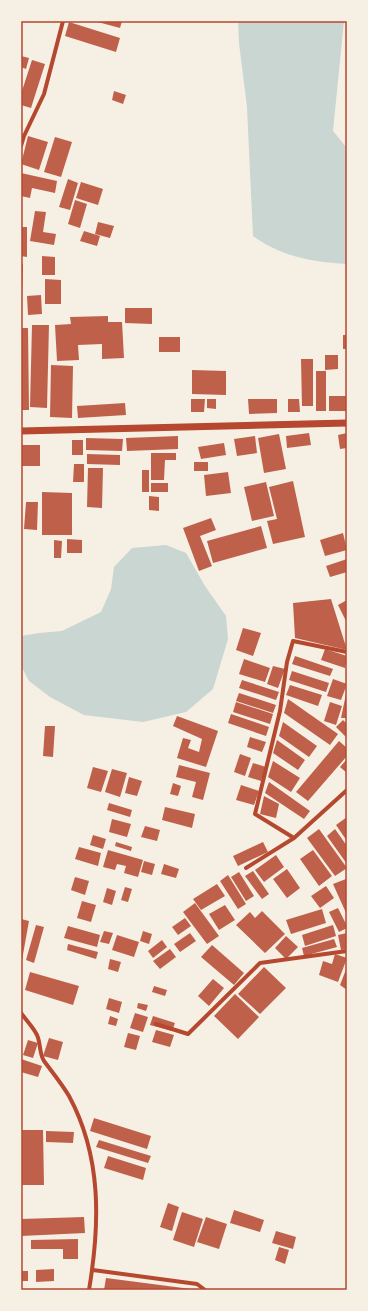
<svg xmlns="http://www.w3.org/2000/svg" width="368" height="1311" font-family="'Fira Sans Condensed',sans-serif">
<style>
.water{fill:#c9d6d2}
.building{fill:#bf614a}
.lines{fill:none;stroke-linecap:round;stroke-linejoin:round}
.minor{stroke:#b5482f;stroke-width:4}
.tertiary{stroke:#b5482f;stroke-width:7}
.neatline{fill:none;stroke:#b5482f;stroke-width:1.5}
</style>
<rect width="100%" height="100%" fill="#f6efe4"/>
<path class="water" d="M238,21H344L333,131L347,148V264C313,262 282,257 253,236L247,107L239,43Z
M166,545L186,553L205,586L226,616L228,639L213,689L186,712L143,722L84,715L50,697L29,681L21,666V636L39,633L62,631L101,612L111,589L114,567L132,548Z"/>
<path class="building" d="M94,21H122L120,28Z
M69,22L120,38L116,52L65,36Z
M21,56L29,58L26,69L21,67Z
M32,60L45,64L31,108L21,105V94Z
M114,91L126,95L123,104L112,100Z
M28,136L48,142L39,170L21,164Z
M55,137L72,142L61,177L44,172Z
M21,173L57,181L55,193L32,188L30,198L21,196Z
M68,179L78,183L70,210L59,207Z
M81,182L103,189L98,205L76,198Z
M75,200L87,204L80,228L68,224Z
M35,211L46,212L43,232L56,234L54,245L30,241Z
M98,222L114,226L110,238L95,234Z
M21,227H27V257L21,256Z
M84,231L100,236L97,246L80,241Z
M42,256L55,257V275H42Z
M21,264H23L22,295H21Z
M45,279L61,280V304H45Z
M41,295L42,314L28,315L27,296Z
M125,308H152V324L125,323Z
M108,316V322H122L124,358L102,359V344L78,345L79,360L57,361L55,325L71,324L70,317Z
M32,325H49L47,408L30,407Z
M21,328H28L29,410H21Z
M343,335H347V349H343Z
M159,337H180V352H159Z
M325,355H338V369L325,370Z
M301,359H313V406H302Z
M51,365L73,366L72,418L50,417Z
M192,370L226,371V395L192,394Z
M316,371H326V411H316Z
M329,396H347V411H329Z
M191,399H205L204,412H191Z
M207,399H216V409L207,408Z
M248,399H277V413L249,414Z
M288,399H299L300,412H288Z
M125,403L126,415L78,418L77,406Z
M309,433L311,445L287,448L286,436Z
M347,433V448L340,449L338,435Z
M279,434L286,469L264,473L258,438Z
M178,436V449L127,451L126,438Z
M255,436L257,453L237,456L234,439Z
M86,438L123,439L122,451L86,450Z
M72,440H83V455H72Z
M224,443L226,455L201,459L198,447Z
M21,445H40V466H21Z
M151,453H176V460H165L164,480H151Z
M87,454L120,455V465L87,464Z
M194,462H208V471H194Z
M74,464H84V482H73Z
M88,468H103L102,508L87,507Z
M142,470H149V492H142Z
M228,472L231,493L206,496L204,475Z
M293,481L305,537L273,544L267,521L277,519L269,487Z
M266,482L274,516L252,521L244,487Z
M151,483H168V492H151Z
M42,492L72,493V535H42Z
M149,496L159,497V511L149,510Z
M26,502H38L37,530L24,529Z
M211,518L216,530L200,536L212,566L199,571L183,528Z
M261,526L267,548L213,563L207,541Z
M343,533L347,550L325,556L320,540Z
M67,539L82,540V553H67Z
M54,540L62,541L61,558H54Z
M347,559V572L330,577L326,566Z
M331,599L347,650L295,638L293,603Z
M347,600V623L338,605Z
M243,628L261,633L253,656L236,650Z
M325,649L347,656L345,668L321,660Z
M295,656L333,669L330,676L292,664Z
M244,659L270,668L265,682L239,674Z
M273,666L285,669L278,688L267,684Z
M292,671L329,683L326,692L289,680Z
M333,679L347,684L341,700L327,696Z
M242,680L279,692L276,700L239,688Z
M290,685L322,695L318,706L286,695Z
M239,693L276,705L273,713L236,701Z
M346,694L347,718H341Z
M288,699L338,734L330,745L284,713Z
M236,702L273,714L270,724L233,712Z
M330,702L342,706L336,725L324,721Z
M231,714L269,727L266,736L228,723Z
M177,716L218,731L206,767L177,758L183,738L191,740L188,748L199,752L202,739L173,726Z
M343,720L347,724V738L336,727Z
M283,722L317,746L309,757L279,736Z
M45,726H55L53,757L43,756Z
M250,737L266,742L262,752L247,747Z
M277,740L305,760L298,770L273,753Z
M339,741L347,748V756L308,801L296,792Z
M240,754L251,758L245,776L234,772Z
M347,759V773L340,767Z
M273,761L300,778L291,792L268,777Z
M253,763L266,767L261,781L248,777Z
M179,765L210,773L203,800L192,797L196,782L176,777Z
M93,767L108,771L101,792L87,788Z
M112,769L127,773L120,797L105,792Z
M129,777L142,781L137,796L125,793Z
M269,782L310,811L304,819L265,793Z
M173,783L181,786L178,796L170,794Z
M241,785L259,791L254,805L236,800Z
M264,796L279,804L276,818L260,814Z
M109,803L132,810L130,817L107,810Z
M165,807L195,814L192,828L162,820Z
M347,817V841L336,825Z
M112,819L131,824L127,837L109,832Z
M145,826L160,830L157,841L141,837Z
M319,829L347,868L335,876L307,838Z
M335,829L347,846V864L327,836Z
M93,835L106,839L103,849L90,845Z
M116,842L132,847L131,851L115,846Z
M263,842L268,852L238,866L233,856Z
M79,847L101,853L98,866L75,859Z
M108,850L143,860L138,877L124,873L126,866L117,864L115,870L103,867Z
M313,850L332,876L319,886L300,859Z
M276,855L284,867L264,882L255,870Z
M144,861L155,864L152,875L141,872Z
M164,864L179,869L176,878L161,874Z
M287,869L300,888L287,898L273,879Z
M253,871L269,894L262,899L245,876Z
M239,872L254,896L246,901L231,877Z
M228,875L246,904L238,909L220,881Z
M75,877L89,881L85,895L71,890Z
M346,879L347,881V915L333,884Z
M217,884L225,896L201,910L193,899Z
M326,886L334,898L320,908L311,896Z
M125,887L132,889L128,902L121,900Z
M107,888L116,891L112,905L103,902Z
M82,901L96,905L91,922L77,918Z
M195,903L219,936L207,944L183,912Z
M225,905L235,920L219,930L209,914Z
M338,908L347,926V928L339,932L329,912Z
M322,909L326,923L291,934L286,920Z
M262,911L285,934L265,953L236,925L250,912L255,918Z
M185,918L191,926L178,935L172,927Z
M21,919L29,921L22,960H21Z
M36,925L44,927L34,963L26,960Z
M333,925L336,936L305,946L302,935Z
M68,926L100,935L97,947L64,938Z
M104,931L113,933L109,944L100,942Z
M143,931L152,934L149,944L140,941Z
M190,933L196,941L180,952L174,944Z
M347,933V949L341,950L338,935Z
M117,935L139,942L134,957L112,950Z
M286,936L298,947L286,959L275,948Z
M334,939L337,947L304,956L302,948Z
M162,940L167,947L153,958L148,951Z
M68,944L98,952L96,959L67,950Z
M212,945L244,973L234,985L201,957Z
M170,949L176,957L160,969L153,961Z
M335,954L347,958L338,982L319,975L323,961L332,964Z
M110,959L121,962L118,972L108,969Z
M264,967L286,988L260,1014L238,994Z
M347,967V990L340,985Z
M30,972L79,986L73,1005L25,990Z
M213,979L224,988L209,1006L198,996Z
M154,986L167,990L165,996L152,992Z
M235,994L259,1017L238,1039L214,1016Z
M109,998L122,1002L119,1013L106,1009Z
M138,1003L148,1005L146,1011L137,1008Z
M135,1013L148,1017L143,1032L130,1028Z
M110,1016L118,1019L116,1026L108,1024Z
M153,1016L175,1023L172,1031L150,1025Z
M156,1030L174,1035L170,1047L152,1042Z
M128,1033L140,1036L136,1050L124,1047Z
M49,1038L63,1042L58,1060L43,1056Z
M28,1040L38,1043L33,1058L23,1055Z
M21,1059L42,1066L38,1077L21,1072Z
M94,1118L151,1136L147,1149L90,1131Z
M21,1130H43L44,1185H22Z
M46,1131L74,1132L73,1143L46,1142Z
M99,1140L151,1156L148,1163L96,1147Z
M108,1156L146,1168L143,1180L104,1168Z
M168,1203L179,1207L172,1231L160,1227Z
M234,1210L264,1220L260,1232L230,1223Z
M182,1212L203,1219L194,1247L173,1240Z
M84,1217L85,1233L21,1236V1219Z
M206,1217L227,1224L219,1249L197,1242Z
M276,1231L296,1237L293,1249L272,1243Z
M78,1239V1259H63V1249H31V1240Z
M279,1247L289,1250L285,1264L275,1260Z
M54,1269V1281L36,1282V1270Z
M21,1271H28V1281H21Z
M106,1278L191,1289V1290H104Z"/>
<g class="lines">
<path class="minor" d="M21,146L24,136L44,94L63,21
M294,838L255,814L280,711L287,662L293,641L347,652
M246,868L294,838L347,790
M21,1013C26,1020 33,1027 37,1035C41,1044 39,1053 44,1061C53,1073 62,1084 69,1096C102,1157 100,1224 89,1290
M156,1024L188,1034L260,963L347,951
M93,1270L197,1284L205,1290"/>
<path class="tertiary" d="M21,431L347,423"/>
</g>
<rect width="368" height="1311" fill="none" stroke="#f6efe4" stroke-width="44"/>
<rect x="22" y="22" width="324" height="1267" class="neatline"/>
</svg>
